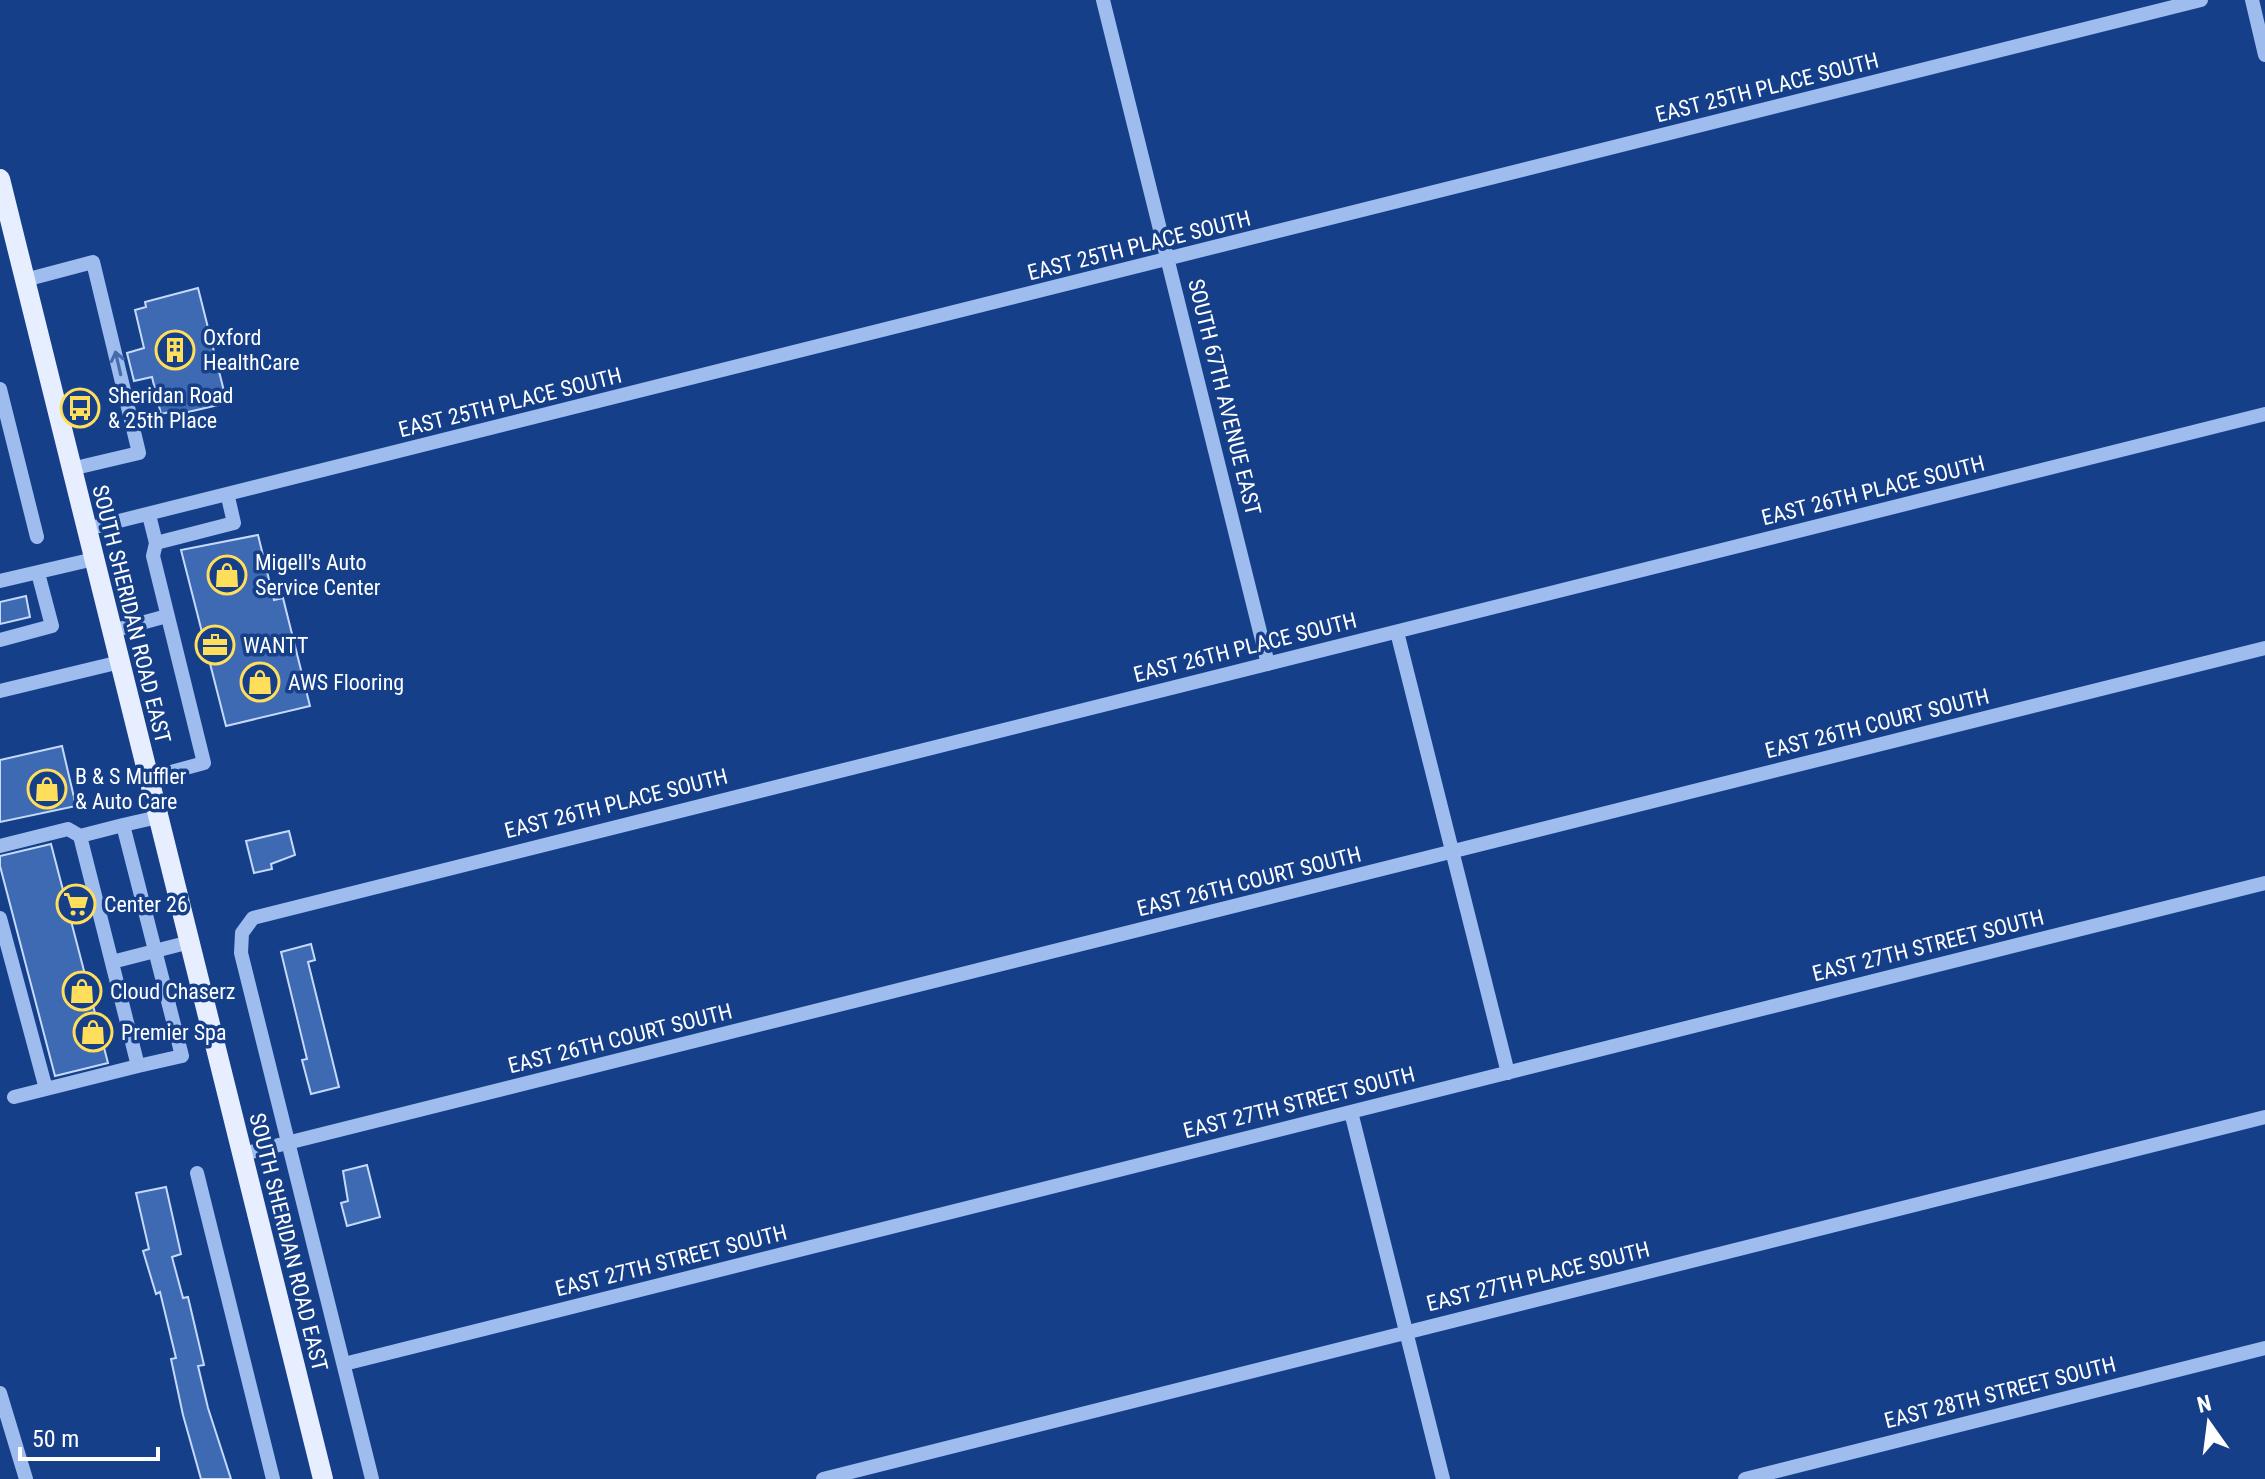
<svg xmlns="http://www.w3.org/2000/svg" width="2265" height="1479" font-family="'Roboto Condensed',sans-serif">
<style>
.building{fill:#3e69b3;stroke:#c5d9fb;stroke-width:2}
.lines{fill:none;stroke-linecap:round;stroke-linejoin:round}
.minor{stroke:#9fbcef;stroke-width:14}
.major{stroke:#e6eeff;stroke-width:20}
.oneway{stroke:#466bad}
.labels{text-anchor:middle;stroke-width:7;stroke-linejoin:round;paint-order:stroke}
.street-label{font-size:22px;fill:#fff;stroke:#163f8a}
.poi-label{font-size:22px;fill:#fff;stroke:#163f8a;text-anchor:start}
</style>
<rect width="100%" height="100%" fill="#163f8a"/>
<path class="building" d="M198,288L227,403L175,415L174,411L161,414L152,377L134,381L127,353L144,348L135,310L146,307L145,302Z
M258,535L274,600L283,598L310,706L226,726L181,550Z
M26,596L30,617L0,624V602Z
M62,746L76,806L0,822V760Z
M289,831L295,855L271,864L272,869L254,873L246,841Z
M51,844L108,1063L55,1076L0,866V856Z
M311,944L315,960L308,962L339,1087L311,1094L302,1060L307,1059L281,952Z
M367,1165L380,1217L347,1226L341,1203L348,1201L343,1171Z
M166,1187L181,1254L172,1257L183,1298L188,1297L204,1365L198,1366L208,1408L231,1479H201L183,1415L171,1359L176,1358L160,1292L156,1294L143,1251L149,1249L136,1193Z"/>
<g class="lines">
<path class="minor" d="M1103,0L1268,664
M2252,0L2265,55
M25,280L93,262L139,453L71,469
M0,389L37,537
M87,529L2201,0
M156,543L234,523L228,497
M0,581L94,559
M112,631L167,616
M1397,632L1508,1073
M0,640L52,626L38,573
M0,691L120,662
M149,778L204,763L153,556L156,543L149,515
M123,825L182,1056L138,1066L80,836Z
M123,825L158,817
M0,846L68,829L80,836
M0,918L46,1089
M112,962L190,942
M14,1097L138,1066
M1351,1112L1443,1479
M243,1154L2265,648
M197,1173L273,1479
M344,1364L2265,883
M0,1393L26,1479
M372,1479L241,953L242,933L253,918L2265,414
M823,1479L2265,1117
M1745,1479L2265,1348"/>
<path class="major" d="M0,179L323,1479"/>
</g>
<defs><path id="oneway-shaft" d="M-6 0H5M1.5-3L5.5 0L1.5 3" fill="none" stroke-width="1.6" stroke-linecap="round" stroke-linejoin="round" transform="scale(2)"/></defs>
<use class="oneway" href="#oneway-shaft" transform="translate(118 363) rotate(-103)"/>
<defs>
<symbol id="building-ring" viewBox="-11 -11 22 22"><circle r="9.5" fill="#163f8a" stroke="#ffde5c" stroke-width="1.5"/><path d="M-4-6H4V6H1V3H-1V6H-4ZM-2.5-4.3h1.7v1.8h-1.7ZM.8-4.3h1.7v1.8H.8ZM-2.5-1h1.7V.8h-1.7ZM.8-1h1.7V.8H.8Z" fill="#ffde5c"/></symbol>
<symbol id="bus-ring" viewBox="-11 -11 22 22"><circle r="9.5" fill="#163f8a" stroke="#ffde5c" stroke-width="1.5"/><path d="M-5-6H5V4H4V6H2V4H-2V6H-4V4H-5ZM-3.5-4V0h7V-4ZM-3.5 1.2v1.5H-2V1.2ZM2 1.2v1.5H3.5V1.2Z" fill="#ffde5c"/></symbol>
<symbol id="shop-ring" viewBox="-11 -11 22 22"><circle r="9.5" fill="#163f8a" stroke="#ffde5c" stroke-width="1.5"/><path d="M-5-2.5h2.3a2.7 3.5 0 0 1 5.4 0H5L5.5 6h-11ZM-1.5-2.5h3a1.5 2.3 0 0 0-3 0Z" fill="#ffde5c"/></symbol>
<symbol id="office-ring" viewBox="-11 -11 22 22"><circle r="9.5" fill="#163f8a" stroke="#ffde5c" stroke-width="1.5"/><path d="M-6-3h4V-5.5h4V-3h4V5H-6ZM-1-4.5V-3h2v-1.5ZM-6 0V1H6V0Z" fill="#ffde5c"/></symbol>
<symbol id="supermarket-ring" viewBox="-11 -11 22 22"><circle r="9.5" fill="#163f8a" stroke="#ffde5c" stroke-width="1.5"/><path d="M-6-5.5h2.5l.6 2H6L4.5 2H-2.5L-4.4-4H-6ZM-1.5 3.2a1.3 1.3 0 1 0 .1 0ZM3 3.2a1.3 1.3 0 1 0 .1 0Z" fill="#ffde5c"/></symbol>
</defs>
<g fill-rule="evenodd">
<use href="#building-ring" x="153" y="328" width="44" height="44"/>
<use href="#bus-ring" x="58" y="386" width="44" height="44"/>
<use href="#shop-ring" x="205" y="553" width="44" height="44"/>
<use href="#office-ring" x="193" y="623" width="44" height="44"/>
<use href="#shop-ring" x="238" y="660" width="44" height="44"/>
<use href="#shop-ring" x="25" y="767" width="44" height="44"/>
<use href="#supermarket-ring" x="54" y="882" width="44" height="44"/>
<use href="#shop-ring" x="60" y="969" width="44" height="44"/>
<use href="#shop-ring" x="71" y="1010" width="44" height="44"/>
</g>
<g class="labels">
<g class="street-label">
<text transform="translate(1767 87) rotate(-14)" y="8">EAST 25TH PLACE SOUTH</text>
<text transform="translate(1139 245) rotate(-14)" y="8">EAST 25TH PLACE SOUTH</text>
<text transform="translate(1225 397) rotate(76)" y="8">SOUTH 67TH AVENUE EAST</text>
<text transform="translate(510 402) rotate(-14)" y="8">EAST 25TH PLACE SOUTH</text>
<text transform="translate(1873 490) rotate(-14)" y="8">EAST 26TH PLACE SOUTH</text>
<text transform="translate(132 614) rotate(76)" y="8">SOUTH SHERIDAN ROAD EAST</text>
<text transform="translate(1245 647) rotate(-14)" y="8">EAST 26TH PLACE SOUTH</text>
<text transform="translate(1877 723) rotate(-14)" y="8">EAST 26TH COURT SOUTH</text>
<text transform="translate(616 803) rotate(-14)" y="8">EAST 26TH PLACE SOUTH</text>
<text transform="translate(1249 881) rotate(-14)" y="8">EAST 26TH COURT SOUTH</text>
<text transform="translate(1928 945) rotate(-14)" y="8">EAST 27TH STREET SOUTH</text>
<text transform="translate(620 1038) rotate(-14)" y="8">EAST 26TH COURT SOUTH</text>
<text transform="translate(1299 1102) rotate(-14)" y="8">EAST 27TH STREET SOUTH</text>
<text transform="translate(289 1242) rotate(76)" y="8">SOUTH SHERIDAN ROAD EAST</text>
<text transform="translate(671 1260) rotate(-14)" y="8">EAST 27TH STREET SOUTH</text>
<text transform="translate(1538 1276) rotate(-14)" y="8">EAST 27TH PLACE SOUTH</text>
<text transform="translate(2000 1392) rotate(-14)" y="8">EAST 28TH STREET SOUTH</text>
</g>
<g class="poi-label">
<text x="203" y="345">Oxford<tspan x="203" dy="25">HealthCare</tspan></text>
<text x="108" y="403">Sheridan Road<tspan x="108" dy="25">&amp; 25th Place</tspan></text>
<text x="255" y="570">Migell's Auto<tspan x="255" dy="25">Service Center</tspan></text>
<text x="243" y="653">WANTT</text>
<text x="288" y="690">AWS Flooring</text>
<text x="75" y="784">B &amp; S Muffler<tspan x="75" dy="25">&amp; Auto Care</tspan></text>
<text x="104" y="912">Center 26</text>
<text x="110" y="999">Cloud Chaserz</text>
<text x="121" y="1040">Premier Spa</text>
</g>
</g>
<g transform="translate(2209 1423) rotate(346)" stroke="#163f8a" stroke-width="6" paint-order="stroke">
<path d="M0-6L14 30L0 20L-14 30Z" fill="#ffffff"/>
<text y="-12" font-size="22" font-weight="bold" text-anchor="middle" fill="#ffffff">N</text>
</g>
<path d="M20 1447v12h138v-12" fill="none" stroke="#ffffff" stroke-width="4"/>
<text x="32" y="1447" font-size="24" fill="#ffffff" stroke="#163f8a" stroke-width="6" paint-order="stroke">50 m</text>
</svg>
